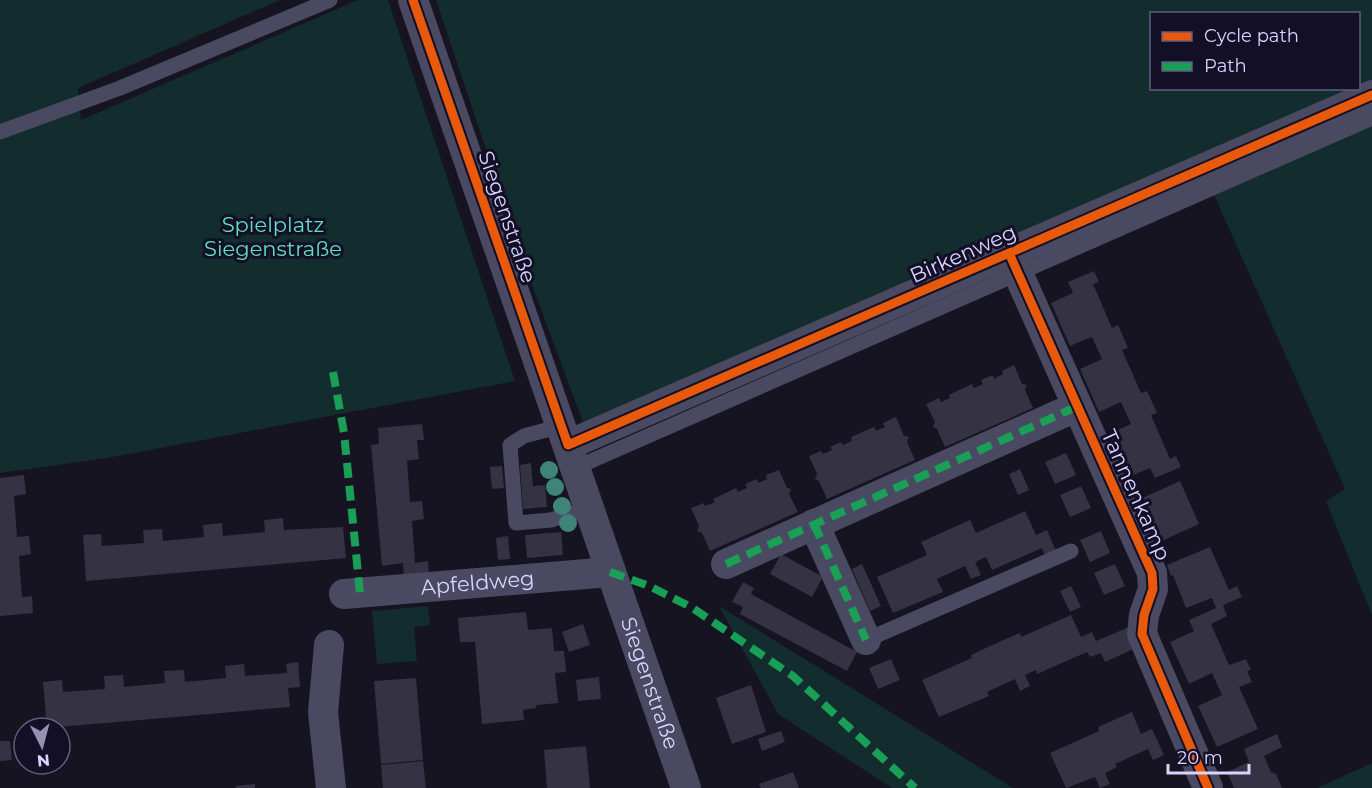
<svg xmlns="http://www.w3.org/2000/svg" width="1372" height="788" font-family="Montserrat,sans-serif">
<style>
.green{fill:#132c2d;fill-rule:evenodd}
.building{fill:#343243}
.lines{fill:none;stroke-linecap:round;stroke-linejoin:round}
.lane{stroke:#4a4962;stroke-width:15}
.street{stroke:#4a4962;stroke-width:30}
.quiet{stroke:#1a9f57;stroke-width:8;stroke-dasharray:15 8;stroke-linecap:butt}
.cycleway-casing{stroke:#130f26;stroke-width:13}
.cycleway{stroke:#e8590c;stroke-width:9}
.tree{fill:#3e8478}
.labels{text-anchor:middle;stroke-width:6;stroke-linejoin:round;paint-order:stroke}
.street-label{font-size:21px;fill:#d9d4ff;stroke:#130f26}
.park-label{font-size:21px;fill:#5fe0c0;stroke:#130f26}
</style>
<rect width="100%" height="100%" fill="#161421"/>
<path class="green" d="M0,0H280L78,88L81,120L358,0H388L515,381L107,458L0,473Z
M436,0H1372V615L1326,501L1345,489L1203,170L584,425L525,266ZM1152,14H1358V88H1152Z
M428,606L430,625L414,627L417,661L377,664L372,611Z
M719,606L1013,788H892L778,714Z
M1372,763V788H1317Z"/>
<path class="building" d="M1094,271L1099,282L1093,284L1112,328L1118,325L1128,348L1122,350L1141,393L1147,391L1157,413L1151,415L1170,459L1176,456L1181,467L1155,478L1150,468L1128,477L1109,434L1131,424L1121,402L1099,412L1080,369L1102,359L1092,337L1070,346L1051,303L1073,293L1068,282Z
M1014,365L1022,384L1027,385L1025,390L1033,408L945,447L937,429L933,427L935,422L926,404L939,398L941,402L950,398L949,395L972,384L974,388L983,384L981,380L993,375L994,379L1003,374L1002,371Z
M896,417L904,436L909,437L907,442L915,460L827,499L819,481L815,479L817,474L809,456L821,451L823,454L832,450L830,447L841,442L843,445L852,441L851,437L874,427L876,431L885,427L883,423Z
M422,424L424,440H417L419,459L407,461L410,502L422,501L424,519L412,521L415,563L428,561L429,578L404,580L403,563L382,566L371,445L379,444L378,428Z
M1066,453L1076,475L1055,484L1045,462Z
M531,463L533,486L545,485L547,507L523,509L520,465Z
M502,466L504,488L492,489L490,467Z
M1020,469L1029,490L1018,495L1009,474Z
M779,470L787,488L791,489L789,494L798,512L710,551L702,533L697,531L699,526L691,508L704,503L705,506L715,502L713,499L736,488L738,492L747,488L745,484L757,479L758,483L767,479L766,475Z
M24,475L26,494L14,496L17,537L29,536L31,554L19,556L22,597L32,596L33,613L0,616V478Z
M1180,481L1199,524L1157,543L1138,500Z
M1081,486L1091,508L1070,517L1060,495Z
M1025,511L1036,535L1047,530L1056,551L1045,556L1042,548L992,570L986,557L975,562L981,575L971,579L965,566L937,579L943,592L893,613L877,577L927,555L921,542L970,520L976,533Z
M283,518L284,530L343,527L346,558L86,581L83,535L101,534L102,546L144,543L143,530L162,529L163,541L204,537L203,525L222,523L223,536L265,532L264,520Z
M1101,531L1110,553L1090,562L1080,540Z
M561,532L563,555L527,558L525,535Z
M508,536L510,559L498,560L496,538Z
M1210,547L1229,590L1237,586L1242,597L1223,605L1227,616L1211,624L1229,665L1246,659L1251,670L1247,671L1252,682L1239,687L1258,729L1217,747L1198,706L1222,695L1212,673L1189,684L1170,642L1194,631L1189,620L1216,608L1212,598L1186,608L1173,575L1171,576L1167,565Z
M781,554L823,577L812,597L770,574Z
M862,564L881,606L870,611L852,569Z
M1115,564L1125,586L1104,595L1094,573Z
M743,582L754,588L751,594L857,652L847,671L740,614L743,607L732,602Z
M1071,586L1081,607L1070,612L1060,591Z
M526,612L528,630L552,628L554,651H564L566,672L555,673L558,703L536,705V708L523,710L524,720L482,724L475,642H460L458,618Z
M1071,615L1081,637L1092,632L1096,641L1129,627L1138,647L1105,662L1101,653L1090,657L1087,652L1037,674L1036,670L1025,675L1030,686L1020,691L1015,679L987,692L989,696L939,717L922,680L972,658L971,655L999,642L1020,633L1021,637Z
M583,624L590,645L569,652L562,632Z
M891,659L900,680L878,689L869,668Z
M298,662L300,687L288,688L290,707L47,728L43,682L62,680L63,692L105,689L104,676L123,675L124,687L165,683L164,671L184,670L185,682L226,678L225,666L244,664L245,676L287,673L286,664Z
M599,677L601,699L578,701L576,680Z
M416,678L423,760L381,764L374,681Z
M751,685L766,732L732,744L716,698Z
M1132,712L1141,734L1152,729L1164,755L1153,760L1148,749L1115,764L1117,767L1105,773L1110,784L1100,788L1095,777L1066,788L1050,753L1099,731L1098,727Z
M781,731L785,742L762,751L758,739Z
M1277,734L1282,747L1264,756L1271,772L1276,774L1282,788H1234L1227,772L1249,762L1244,749Z
M0,741H10L12,760L0,761Z
M586,746L590,788H547L544,750Z
M423,761L426,788H383L381,765Z
M793,772L799,788H761L759,784Z
M255,784V788H236V786Z"/>
<g class="lines">
<path class="lane" d="M0,132L120,88L330,0
M561,426L524,436L510,445L516,523L551,520L588,508
M575,468L1372,118
M866,640L1071,551"/>
<g class="street">
<path id="s1" d="M413,0L686,788"/>
<path d="M1009,253L1152,573L1153,589L1144,615L1142,634L1208,788"/>
<path d="M568,445L1372,95"/>
<path d="M814,524L866,640"/>
<path d="M726,564L1076,407"/>
<path id="s2" d="M344,594L610,572"/>
<path d="M329,645L323,712L331,788"/>
</g>
<path class="quiet" d="M333,372L344,433L360,593
M814,524L866,640
M726,564L1076,407
M610,572L649,586L691,607L793,676L915,788"/>
<defs>
<path id="cycleway" d="M413,0L568,445L1372,95
M1009,253L1152,573L1153,589L1144,615L1142,634L1208,788"/>
</defs>
<use href="#cycleway" class="cycleway-casing"/>
<use href="#cycleway" class="cycleway"/>
</g>
<g class="tree">
<circle cx="549" cy="470" r="9"/>
<circle cx="555" cy="487" r="9"/>
<circle cx="562" cy="506" r="9"/>
<circle cx="568" cy="523" r="9"/>
</g>
<g class="labels">
<g class="street-label">
<text transform="translate(507 217) rotate(71)" y="7">Siegenstraße</text>
<text transform="translate(963 254) rotate(-24)" y="7">Birkenweg</text>
<text transform="translate(1136 495) rotate(66)" y="7">Tannenkamp</text>
<text dy="7" stroke="none"><textPath href="#s2" startOffset="134">Apfeldweg</textPath></text>
<text dy="7" stroke="none"><textPath href="#s1" startOffset="723">Siegenstraße</textPath></text>
</g>
<g class="park-label">
<text x="273" y="232">Spielplatz<tspan x="273" dy="24">Siegenstraße</tspan></text>
</g>
</g>
<rect x="1150" y="12" width="210" height="78" fill="#130f26" stroke="#625e7d" stroke-width="1.5"/>
<rect x="1162" y="32" width="30" height="9" fill="#e8590c" stroke="#625e7d" stroke-width="1.5"/>
<text x="1204" y="42" font-size="18" fill="#d9d4ff">Cycle path</text>
<rect x="1162" y="62" width="30" height="9" fill="#1a9f57" stroke="#625e7d" stroke-width="1.5"/>
<text x="1204" y="72" font-size="18" fill="#d9d4ff">Path</text>
<g transform="translate(42 746) rotate(174)"><circle r="28" fill="#130f26" stroke="#625e7d" stroke-width="1.5"/>
<path d="M0-4.5L10 22L0 15L-10 22Z" fill="#9591b1"/>
<text y="-9" font-size="16" font-weight="bold" text-anchor="middle" fill="#d9d4ff">N</text>
</g>
<path d="M1168 764v9h81v-9" fill="none" stroke="#d9d4ff" stroke-width="3"/>
<text x="1177" y="764" font-size="18" fill="#d9d4ff" stroke="#130f26" stroke-width="4.5" paint-order="stroke">20 m</text>
</svg>
